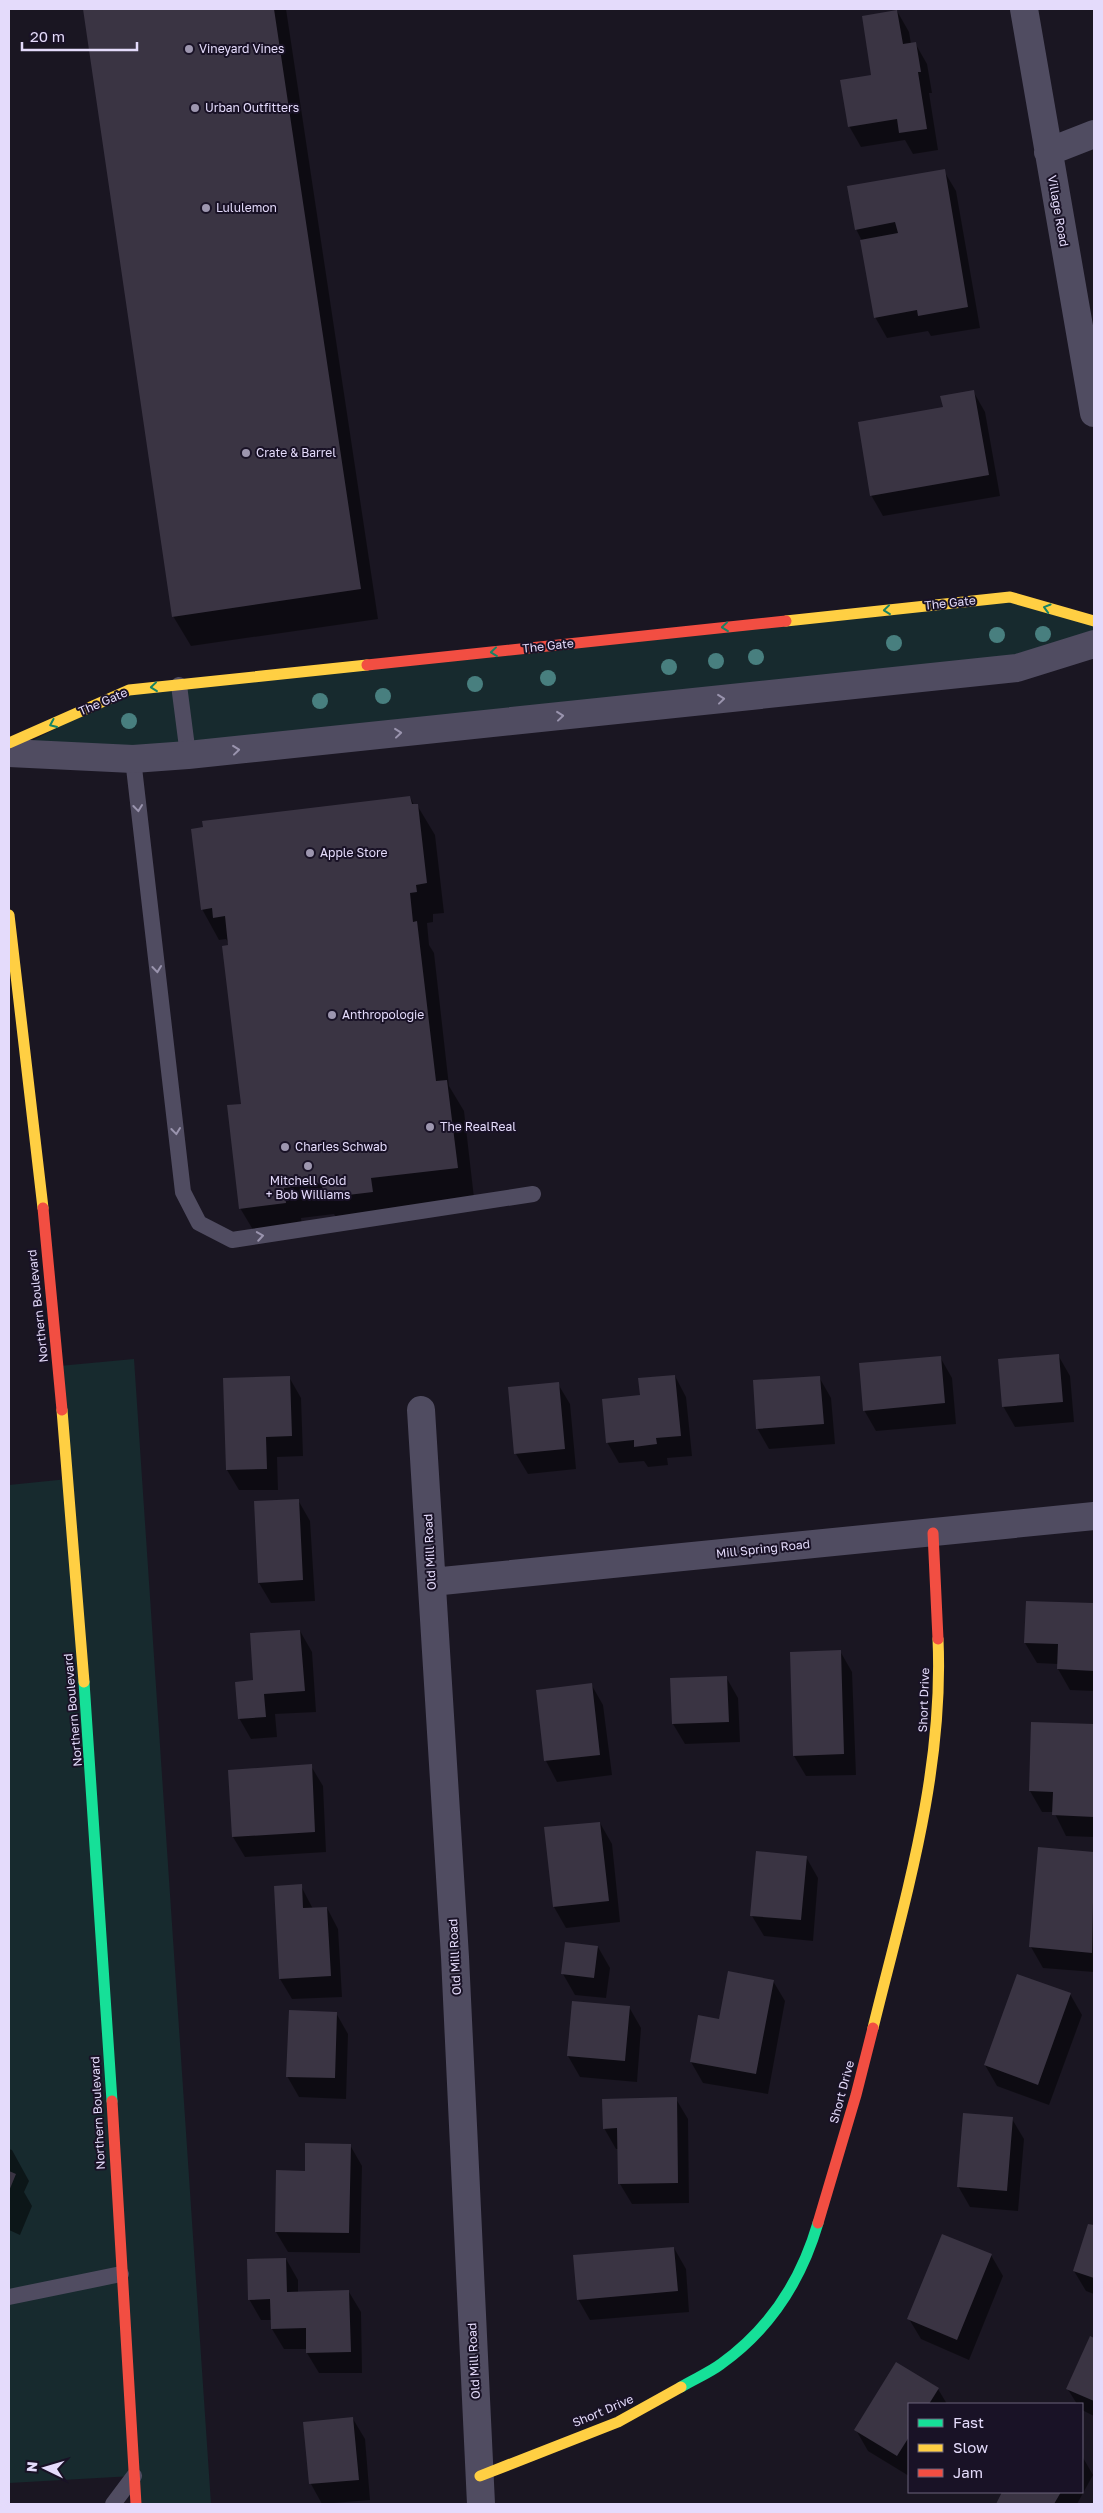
<svg xmlns="http://www.w3.org/2000/svg" width="1103" height="2513" font-family="'Golos Text',sans-serif">
<style>
.green{fill:#172a2e}
.shadow{fill:#0007}
.building{fill:#3a3443}
.lines{fill:none;stroke-linecap:round;stroke-linejoin:round}
.lane{stroke:#504c61;stroke-width:16}
.street{stroke:#504c61;stroke-width:28}
.fast{stroke:#16e098;stroke-width:11}
.slow{stroke:#ffcf43;stroke-width:11}
.jam{stroke:#f24e42;stroke-width:11}
.tree{fill:#487f7f}
.oneway{stroke:#178365}
.oneway2{stroke:#9a94ae}
.poi-dot{fill:#9d96af;stroke:#191226;stroke-width:2}
.labels{text-anchor:middle;stroke-width:4;stroke-linejoin:round;paint-order:stroke}
.poi-label{font-size:12px;fill:#e4dbfb;stroke:#191226;text-anchor:start}
.street-label{font-size:12px;fill:#e4dbfb;stroke:#191226}
</style>
<rect width="100%" height="100%" fill="#1a1622"/>
<path class="green" d="M1010,597L1094,621V644L1017,668L140,760L9,753L129,690Z
M134,1359L211,2504H136L133,2476L9,2483V1485L68,1479L59,1366Z"/>
<path class="shadow" d="M84,9H286L378,619L191,646L173,616Z
M897,11L909,32L911,44L915,43L927,64L932,93H929L938,150L913,154L905,140L861,147L849,126L873,76Z
M944,171L956,191L980,328L931,336L928,331L887,338L875,317L862,241L856,229Z
M973,391L985,412L1000,496L883,516L871,495L944,408Z
M410,797L414,805H417L435,835L444,913L433,914V922L427,923L429,945L434,953L449,1086L464,1111L474,1198L342,1227L334,1214L301,1218L303,1233L258,1238L240,1208L242,1105L229,944L226,939L219,940L202,909Z
M1058,1355L1070,1376L1074,1422L1015,1427L1003,1406Z
M940,1357L952,1378L956,1424L876,1431L864,1410Z
M675,1376L686,1397L692,1456L667,1458L668,1465L648,1467L644,1461L619,1463L607,1442L641,1396Z
M289,1377L301,1398L303,1456L277,1457L278,1490H239L227,1470Z
M819,1377L831,1398L835,1444L769,1449L757,1428Z
M558,1384L570,1404L576,1469L528,1474L516,1454Z
M298,1500L310,1521L315,1601L271,1603L259,1583Z
M1027,1602L1094,1605V1691L1070,1690L1058,1669V1664L1037,1663L1025,1643Z
M300,1631L312,1652L316,1712L275,1714L277,1737L251,1739L239,1718L254,1681Z
M840,1651L852,1672L856,1775L806,1776L794,1756Z
M726,1677L738,1698L740,1742L685,1744L673,1724Z
M591,1684L603,1705L612,1775L557,1782L546,1761L537,1691Z
M1032,1723L1094,1726V1837L1066,1836L1054,1812H1042L1030,1791Z
M311,1766L323,1786L326,1852L245,1857L233,1837Z
M600,1823L612,1844L620,1922L566,1928L554,1907L546,1829Z
M1039,1849L1094,1854V1972L1043,1968L1031,1947Z
M806,1857L818,1878L813,1941L764,1936L752,1916Z
M301,1886L313,1909L327,1908L338,1929L342,1997L292,1999L280,1979Z
M598,1947L610,1968L606,1998L575,1995L563,1974Z
M773,1981L785,2001L768,2094L703,2083L691,2062L720,2020Z
M1070,1994L1082,2015L1049,2105L997,2086L985,2065Z
M629,2007L641,2028L637,2082L580,2077L568,2056Z
M336,2013L348,2034L346,2099L299,2097L287,2076Z
M676,2099L688,2119L689,2203L632,2204L620,2184L619,2149H616L604,2128Z
M1012,2119L1024,2139L1018,2211L970,2207L958,2186Z
M350,2145L362,2166L360,2253L288,2252L276,2232Z
M9,2149L12,2150L29,2181L24,2192L32,2206L20,2235L9,2230Z
M1089,2225L1094,2227V2294L1086,2291L1074,2271Z
M674,2248L686,2269L689,2312L590,2320L578,2299Z
M991,2255L1003,2276L969,2360L921,2339L909,2319Z
M286,2259L298,2280V2293L349,2292L361,2312L362,2373H319L307,2353V2349H284L272,2329V2320H261L249,2299Z
M1090,2337L1094,2339V2416L1082,2410V2404H1077L1067,2388Z
M938,2389L947,2404H909V2476L868,2451L856,2430Z
M353,2419L365,2439L370,2500L322,2504L311,2484L305,2423Z
M1082,2456L1093,2475L1077,2504H997L1004,2492H1082Z"/>
<path class="building" d="M83,9H274L361,589L172,617Z
M897,10L903,44L916,42L921,72H918L927,129L899,133L897,119L848,127L840,80L871,75L862,16Z
M945,169L968,307L918,316L917,310L874,318L860,240L898,233L895,222L855,230L847,186Z
M974,390L989,475L870,496L858,422L943,407L940,396Z
M410,796L412,804H418L427,883L416,885L417,892L410,893L413,922L417,921L436,1081L447,1080L458,1168L371,1178L373,1192L323,1198L322,1183L284,1188L286,1203L239,1209L227,1105L241,1104L222,946L228,945L225,916L213,918L212,908L201,910L191,829L203,827L202,821Z
M1059,1354L1063,1402L1002,1407L998,1359Z
M941,1356L945,1403L863,1411L859,1363Z
M675,1375L681,1436L656,1438L657,1444L634,1447V1440L606,1443L602,1399L640,1395L638,1378Z
M290,1376L292,1436L266,1437L267,1469L226,1470L223,1378Z
M820,1376L824,1424L756,1429L753,1380Z
M559,1382L565,1449L514,1454L508,1387Z
M299,1499L303,1580L258,1583L254,1501Z
M1026,1601L1094,1603V1671L1057,1669L1058,1644L1024,1643Z
M300,1630L305,1691L264,1694L266,1717L238,1719L235,1682L253,1680L250,1633Z
M841,1650L844,1754L793,1756L790,1652Z
M727,1676L729,1722L672,1724L670,1678Z
M592,1683L600,1755L544,1761L536,1690Z
M1031,1722L1094,1724V1817L1052,1815L1053,1792L1029,1791Z
M312,1764L315,1832L232,1837L228,1770Z
M600,1822L609,1901L553,1907L544,1827Z
M1038,1847L1094,1852L1092,1953L1029,1947Z
M756,1851L807,1856L801,1920L750,1916Z
M302,1884L303,1908L327,1907L331,1976L279,1979L274,1886Z
M565,1942L598,1946L594,1978L561,1974Z
M728,1971L774,1980L756,2074L690,2062L698,2015L719,2019Z
M1017,1974L1071,1993L1038,2085L984,2065Z
M572,2001L630,2006L625,2061L567,2056Z
M289,2010L337,2012L335,2078L286,2077Z
M677,2097L678,2183L618,2184L617,2128L603,2129L602,2099Z
M963,2113L1013,2117L1007,2191L957,2187Z
M305,2143L351,2144L349,2233L275,2232L276,2170L305,2171Z
M9,2171L16,2174L9,2191Z
M1088,2224L1094,2225V2278L1073,2271Z
M942,2234L992,2254L957,2340L907,2319Z
M674,2247L678,2291L577,2300L573,2255Z
M286,2258L287,2292L349,2290L351,2352L306,2353V2328L271,2329L270,2299L248,2300L247,2259Z
M1090,2336L1094,2338V2401L1066,2389Z
M896,2362L939,2388L929,2404H909V2437L897,2456L854,2430Z
M353,2417L359,2480L309,2484L303,2422Z
M1002,2492H1061L1054,2504H996Z"/>
<g class="lines">
<path class="lane" d="M179,685L188,755
M133,759L183,1192L199,1223L232,1240L533,1194
M9,2297L121,2274
M113,2504L134,2476"/>
<path class="street" d="M1024,9L1094,413
M1048,152L1094,134
M9,753L133,759L188,755L1017,668L1094,644
M421,1410L455,1957L481,2504
M432,1582L1094,1516"/>
<path class="fast" d="M84,1682L112,2101
M681,2387C694,2379 709,2373 721,2364C770,2329 801,2281 818,2223"/>
<path class="slow" d="M786,621L1010,597L1094,621
M9,743L129,690L367,665
M9,915L43,1208
M62,1410L84,1682
M873,2028C905,1898 944,1773 938,1639
M480,2476L618,2422L681,2387"/>
<path class="jam" d="M367,665L786,621
M43,1208L62,1410
M933,1533L938,1639
M112,2101L136,2504
M818,2223L856,2095L873,2028"/>
</g>
<g class="tree">
<circle cx="1043" cy="634" r="8"/>
<circle cx="997" cy="635" r="8"/>
<circle cx="894" cy="643" r="8"/>
<circle cx="756" cy="657" r="8"/>
<circle cx="716" cy="661" r="8"/>
<circle cx="669" cy="667" r="8"/>
<circle cx="548" cy="678" r="8"/>
<circle cx="475" cy="684" r="8"/>
<circle cx="383" cy="696" r="8"/>
<circle cx="320" cy="701" r="8"/>
<circle cx="129" cy="721" r="8"/>
</g>
<defs><path id="oneway-chevron" d="M-2-3.5L2.5 0L-2 3.5" fill="none" stroke-width="1.6" stroke-linecap="round" stroke-linejoin="round" transform="scale(1.25)"/></defs>
<g class="oneway">
<use href="#oneway-chevron" transform="translate(1047 608) rotate(-164)"/>
<use href="#oneway-chevron" transform="translate(887 610) rotate(174)"/>
<use href="#oneway-chevron" transform="translate(725 627) rotate(174)"/>
<use href="#oneway-chevron" transform="translate(494 652) rotate(174)"/>
<use href="#oneway-chevron" transform="translate(154 687) rotate(174)"/>
<use href="#oneway-chevron" transform="translate(53 724) rotate(156)"/>
</g>
<g class="oneway2">
<use href="#oneway-chevron" transform="translate(721 699) rotate(-6)"/>
<use href="#oneway-chevron" transform="translate(560 716) rotate(-6)"/>
<use href="#oneway-chevron" transform="translate(398 733) rotate(-6)"/>
<use href="#oneway-chevron" transform="translate(236 750) rotate(-6)"/>
<use href="#oneway-chevron" transform="translate(138 808) rotate(83)"/>
<use href="#oneway-chevron" transform="translate(157 969) rotate(84)"/>
<use href="#oneway-chevron" transform="translate(176 1131) rotate(83)"/>
<use href="#oneway-chevron" transform="translate(260 1236) rotate(-9)"/>
</g>
<g class="poi-dot">
<circle cx="189" cy="49" r="5"/>
<circle cx="195" cy="108" r="5"/>
<circle cx="206" cy="208" r="5"/>
<circle cx="246" cy="453" r="5"/>
<circle cx="310" cy="853" r="5"/>
<circle cx="332" cy="1015" r="5"/>
<circle cx="430" cy="1127" r="5"/>
<circle cx="285" cy="1147" r="5"/>
<circle cx="308" cy="1166" r="5"/>
</g>
<g class="labels">
<g class="poi-label">
<text x="199" y="53">Vineyard Vines</text>
<text x="205" y="112">Urban Outfitters</text>
<text x="216" y="212">Lululemon</text>
<text x="256" y="457">Crate &amp; Barrel</text>
<text x="320" y="857">Apple Store</text>
<text x="342" y="1019">Anthropologie</text>
<text x="440" y="1131">The RealReal</text>
<text x="295" y="1151">Charles Schwab</text>
<text x="308" y="1185" text-anchor="middle">Mitchell Gold<tspan x="308" dy="14">+ Bob Williams</tspan></text>
</g>
<g class="street-label">
<text transform="translate(1058 211) rotate(80)" y="4">Village Road</text>
<text transform="translate(950 603) rotate(-6)" y="4">The Gate</text>
<text transform="translate(548 646) rotate(-6)" y="4">The Gate</text>
<text transform="translate(103 702) rotate(-23)" y="4">The Gate</text>
<text transform="translate(38 1306) rotate(-96)" y="4">Northern Boulevard</text>
<text transform="translate(763 1549) rotate(-6)" y="4">Mill Spring Road</text>
<text transform="translate(430 1552) rotate(-93)" y="4">Old Mill Road</text>
<text transform="translate(924 1700) rotate(-88)" y="4">Short Drive</text>
<text transform="translate(73 1710) rotate(-95)" y="4">Northern Boulevard</text>
<text transform="translate(455 1957) rotate(-93)" y="4">Old Mill Road</text>
<text transform="translate(842 2092) rotate(-75)" y="4">Short Drive</text>
<text transform="translate(98 2113) rotate(-93)" y="4">Northern Boulevard</text>
<text transform="translate(474 2361) rotate(-93)" y="4">Old Mill Road</text>
<text transform="translate(603 2411) rotate(-23)" y="4">Short Drive</text>
</g>
</g>
<rect width="1103" height="2513" fill="none" stroke="#e4dbfb" stroke-width="20"/>
<rect x="908" y="2403" width="175" height="90" fill="#191226" stroke="#6a627b"/>
<rect x="918" y="2419" width="25" height="8" fill="#16e098" stroke="#6a627b"/>
<text x="953" y="2428" font-size="15" fill="#e4dbfb">Fast</text>
<rect x="918" y="2444" width="25" height="8" fill="#ffcf43" stroke="#6a627b"/>
<text x="953" y="2453" font-size="15" fill="#e4dbfb">Slow</text>
<rect x="918" y="2469" width="25" height="8" fill="#f24e42" stroke="#6a627b"/>
<text x="953" y="2478" font-size="15" fill="#e4dbfb">Jam</text>
<g transform="translate(45 2468) rotate(275)" stroke="#191226" stroke-width="4" paint-order="stroke">
<path d="M0-4L9 19L0 12L-9 19Z" fill="#e4dbfb"/>
<text y="-8" font-size="14" font-weight="bold" text-anchor="middle" fill="#e4dbfb">N</text>
</g>
<path d="M22 42v8h115v-8" fill="none" stroke="#e4dbfb" stroke-width="2.5"/>
<text x="30" y="42" font-size="15" fill="#e4dbfb" stroke="#191226" stroke-width="4" paint-order="stroke">20 m</text>
</svg>
